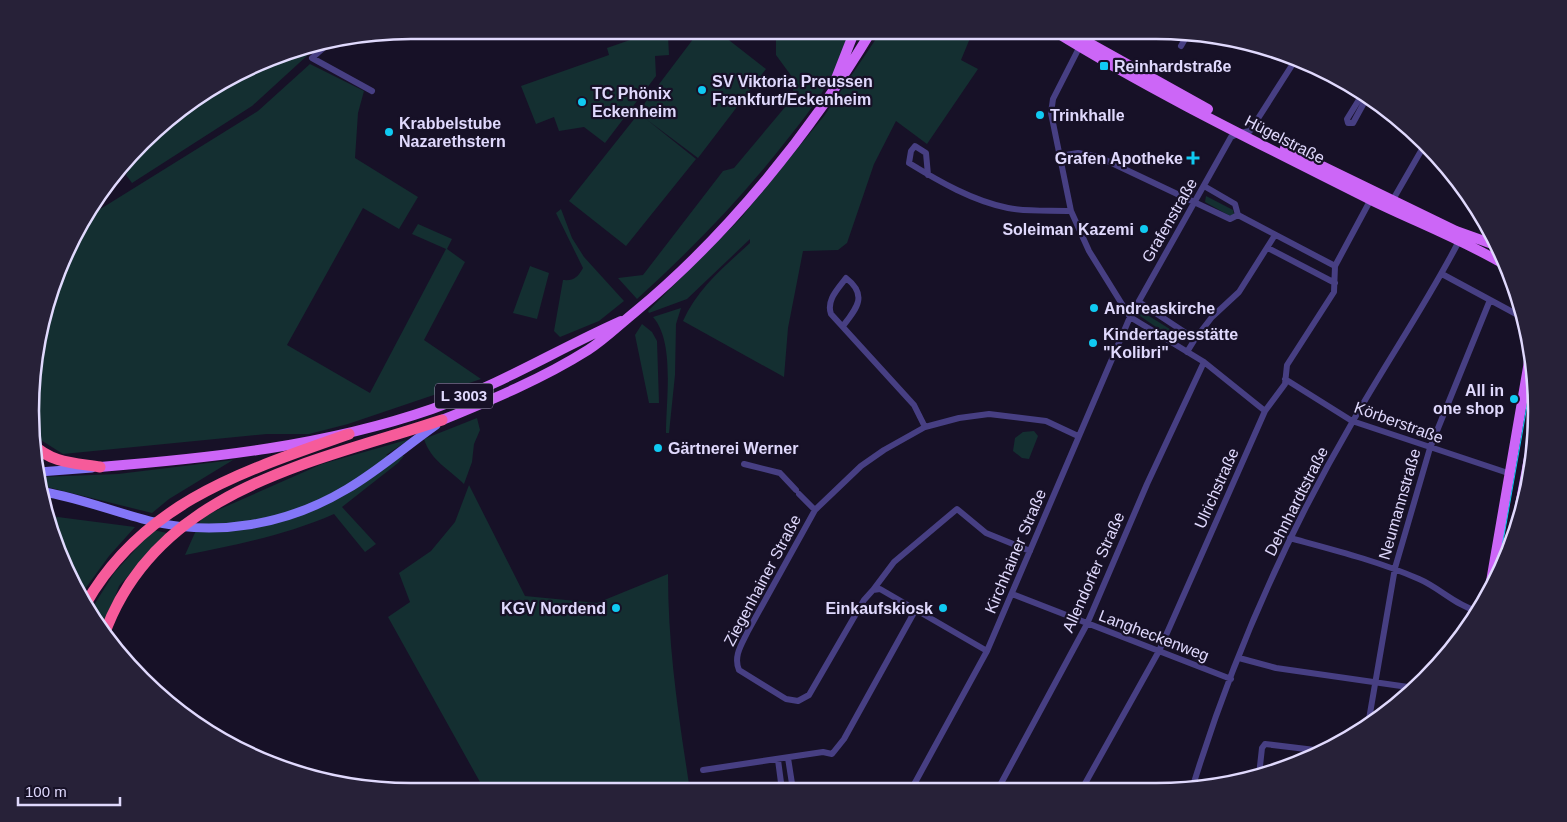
<svg xmlns="http://www.w3.org/2000/svg" width="1567" height="822" font-family="Helvetica,sans-serif">
<style>
.green{fill:#142f31}
.lines{fill:none;stroke-linecap:round;stroke-linejoin:round}
.street{stroke:#473f83;stroke-width:6}
.secondary{stroke:#8376f7;stroke-width:9}
.primary{stroke:#cc66f7;stroke-width:10}
.highway{stroke:#f65b9a;stroke-width:11}
.tram{stroke:#10caf2;stroke-width:1}
.poi-dot{fill:#10caf2;stroke:#171127;stroke-width:2}
.labels{text-anchor:middle;stroke-width:4.5;stroke-linejoin:round;paint-order:stroke}
.shield{fill:#171127;stroke:#a49dbd;stroke-width:1}
.shield-label{font-size:15px;font-weight:bold;fill:#e0d9fd}
.poi-label{font-size:16px;font-weight:bold;fill:#e0d9fd;stroke:#171127;text-anchor:start}
.street-label{font-size:16px;fill:#e0d9fd;stroke:#171127}
.rim{fill:none;stroke:#e0d9fd;stroke-width:2.5}
</style>
<rect width="100%" height="100%" fill="#171127"/>
<path class="green" d="M700,30H716L766,69L698,158L646,119L696,159L626,246L569,201L639,113L638,112Z
M776,30H850C846,41 843,52 838,63C826,91 805,117 786,141C741,199 691,250 637,299L618,278L643,275L723,171L734,168L791,100L795,81L776,55Z
M882,30L973,31L961,60L978,69L927,144L896,121L874,164L847,243L838,250L803,251L788,328L784,377L683,321C697,289 724,267 750,243V239L687,299L649,313L648,311L740,219L824,116Z
M668,36L669,55L655,56L656,76L605,143L584,127L559,131L554,117L536,124L521,86L609,55L607,48L630,40Z
M302,48L310,53L252,106L132,183L126,175L137,154L179,109L288,50Z
M310,64L364,91L358,113L355,158L418,197L399,229L363,208L287,345L370,393L446,249L412,234L418,224L452,239L447,249L465,262L424,340L481,379L348,424L309,434H267L63,454L36,437L32,428L43,313L88,213L102,208L258,111Z
M1206,196L1233,210L1234,214L1230,216L1205,202Z
M561,209L572,238L584,257L624,301L599,321L560,337L554,331L563,280C574,281 578,277 583,268L556,213Z
M530,266L549,273L537,319L513,313Z
M681,308L676,324L675,375L669,433H666C666,399 675,342 653,317Z
M1141,311L1181,336L1183,340L1178,342L1140,316Z
M642,324L652,332L657,341L659,403H649L635,335Z
M477,418L480,430L474,444L472,462L464,484C449,469 431,461 424,439Z
M1034,431L1038,436L1029,459L1022,458L1013,451L1015,438L1023,432Z
M410,439L386,455L404,456L398,463L342,507L376,544L365,552L334,514C286,535 236,545 185,555L202,517L322,464Z
M233,460L169,499L152,513L43,486L40,477L118,474Z
M469,485L525,596L597,603L668,574C668,646 678,713 689,784L485,791L388,617L410,602L399,573L431,551L455,522Z
M50,516L135,527L109,556L80,596L59,557Z
M153,530L167,533L119,586L102,632L89,613L114,573Z"/>
<g class="lines">
<path class="street" d="M328,44L312,58L372,91
M1080,46L1053,99L1051,113L1071,211L1089,251L1130,317L1204,362L1265,411
M1181,46L1189,32
M1364,97L1365,101L1353,123H1348L1347,119L1360,98Z
M1059,156L1078,153L1099,157L1230,219L1238,215
M928,175L926,153L915,146L911,151L909,163C940,182 973,201 1008,208C1028,212 1051,210 1071,211
M1204,186L1235,204L1238,215L1335,266
M1391,203L1425,144
M1268,248L1335,283
M1442,274L1518,315
M1139,302L1195,339L1187,352
M843,326C857,308 868,295 846,278C838,289 826,300 831,314L914,405L925,427
M1195,339L1212,317L1239,292L1275,235
M1285,379L1352,421L1511,474
M744,464L780,473L796,490
M799,494L815,510
M1290,538C1334,550 1378,561 1419,579C1440,588 1455,605 1477,611
M873,590L894,562L957,509L986,533L1030,551
M1012,594L1231,679
M987,651L880,589L873,590L864,600L809,695L798,701L786,699L739,670C733,656 742,644 748,631L815,510L861,466L884,450L925,427L959,418L989,414L1046,421L1078,436
M1239,658L1276,668L1415,688
M1368,725L1395,568L1430,448L1490,300
M788,758L793,790
M778,760L782,790
M703,770L823,752L832,754L844,739L916,609
M1259,775L1262,748L1265,744L1323,751
M998,789L1087,624L1147,484L1204,362
M1082,789L1159,651L1265,411L1285,384L1287,365L1334,292L1335,266L1371,199
M1192,789C1231,661 1286,536 1353,421C1387,361 1427,303 1459,241
M911,790L987,651L1130,317L1231,137L1239,133L1250,131L1296,59"/>
<path class="secondary" d="M39,472L92,468
M44,492C80,498 114,512 150,521C217,537 287,525 347,489C378,471 406,446 436,425"/>
<path class="primary" d="M1054,31C1156,94 1264,146 1371,200C1416,222 1464,240 1507,266
M1068,31L1208,109
M835,81L855,30
M1285,148L1456,231L1498,246
M442,420C491,400 542,379 588,350C605,339 619,325 635,312C727,236 811,132 872,30
M100,467C212,458 325,446 432,409C498,386 558,349 621,321
M1514,537L1536,421
M1489,593L1531,350"/>
<path class="highway" d="M33,444C50,463 76,463 100,467
M85,605C143,502 244,471 349,434
M104,635C156,489 312,463 442,420"/>
<path class="tram" d="M1496,581L1534,366"/>
</g>
<g class="poi-dot">
<rect x="1099" y="61" width="10" height="10" rx="2.5"/>
<circle cx="702" cy="90" r="5"/>
<circle cx="582" cy="102" r="5"/>
<circle cx="1040" cy="115" r="5"/>
<circle cx="389" cy="132" r="5"/>
<path d="M1190.5 150.5h5v5h5v5h-5v5h-5v-5h-5v-5h5z"/>
<circle cx="1144" cy="229" r="5"/>
<circle cx="1094" cy="308" r="5"/>
<circle cx="1093" cy="343" r="5"/>
<circle cx="1514" cy="399" r="5"/>
<circle cx="658" cy="448" r="5"/>
<circle cx="616" cy="608" r="5"/>
<circle cx="943" cy="608" r="5"/>
</g>
<g class="labels">
<rect class="shield" x="435" y="383.5" width="58" height="25" rx="4"/>
<g class="shield-label">
<text x="464" y="401">L 3003</text>
</g>
<g class="poi-label">
<text x="1114" y="72">Reinhardstraße</text>
<text x="712" y="87">SV Viktoria Preussen<tspan x="712" dy="18">Frankfurt/Eckenheim</tspan></text>
<text x="592" y="99">TC Phönix<tspan x="592" dy="18">Eckenheim</tspan></text>
<text x="1050" y="121">Trinkhalle</text>
<text x="399" y="129">Krabbelstube<tspan x="399" dy="18">Nazarethstern</tspan></text>
<text x="1183" y="164" text-anchor="end">Grafen Apotheke</text>
<text x="1134" y="235" text-anchor="end">Soleiman Kazemi</text>
<text x="1104" y="314">Andreaskirche</text>
<text x="1103" y="340">Kindertagesstätte<tspan x="1103" dy="18">"Kolibri"</tspan></text>
<text x="1504" y="396" text-anchor="end">All in<tspan x="1504" dy="18">one shop</tspan></text>
<text x="668" y="454">Gärtnerei Werner</text>
<text x="606" y="614" text-anchor="end">KGV Nordend</text>
<text x="933" y="614" text-anchor="end">Einkaufskiosk</text>
</g>
<g class="street-label">
<text transform="translate(1285 139) rotate(27)" y="6">Hügelstraße</text>
<text transform="translate(1169 220) rotate(-60)" y="6">Grafenstraße</text>
<text transform="translate(1399 422) rotate(20)" y="6">Körberstraße</text>
<text transform="translate(1216 488) rotate(-66)" y="6">Ulrichstraße</text>
<text transform="translate(1296 501) rotate(-63)" y="6">Dehnhardtstraße</text>
<text transform="translate(1399 504) rotate(-74)" y="6">Neumannstraße</text>
<text transform="translate(1015 551) rotate(-67)" y="6">Kirchhainer Straße</text>
<text transform="translate(1093 572) rotate(-66)" y="6">Allendorfer Straße</text>
<text transform="translate(762 580) rotate(-62)" y="6">Ziegenhainer Straße</text>
<text transform="translate(1154 635) rotate(21)" y="6">Langheckenweg</text>
</g>
</g>
<path d="M0 0H1567V822H0ZM411 39H1156A372 372 0 0 1 1528 411V411A372 372 0 0 1 1156 783H411A372 372 0 0 1 39 411V411A372 372 0 0 1 411 39Z" fill="#272138" fill-rule="evenodd"/>
<path class="rim" d="M411 39H1156A372 372 0 0 1 1528 411V411A372 372 0 0 1 1156 783H411A372 372 0 0 1 39 411V411A372 372 0 0 1 411 39Z"/>
<path d="M18 797v8h102v-8" fill="none" stroke="#e0d9fd" stroke-width="2.5"/>
<text x="25" y="797" font-size="15" fill="#e0d9fd" stroke="#171127" stroke-width="4" paint-order="stroke">100 m</text>
</svg>
